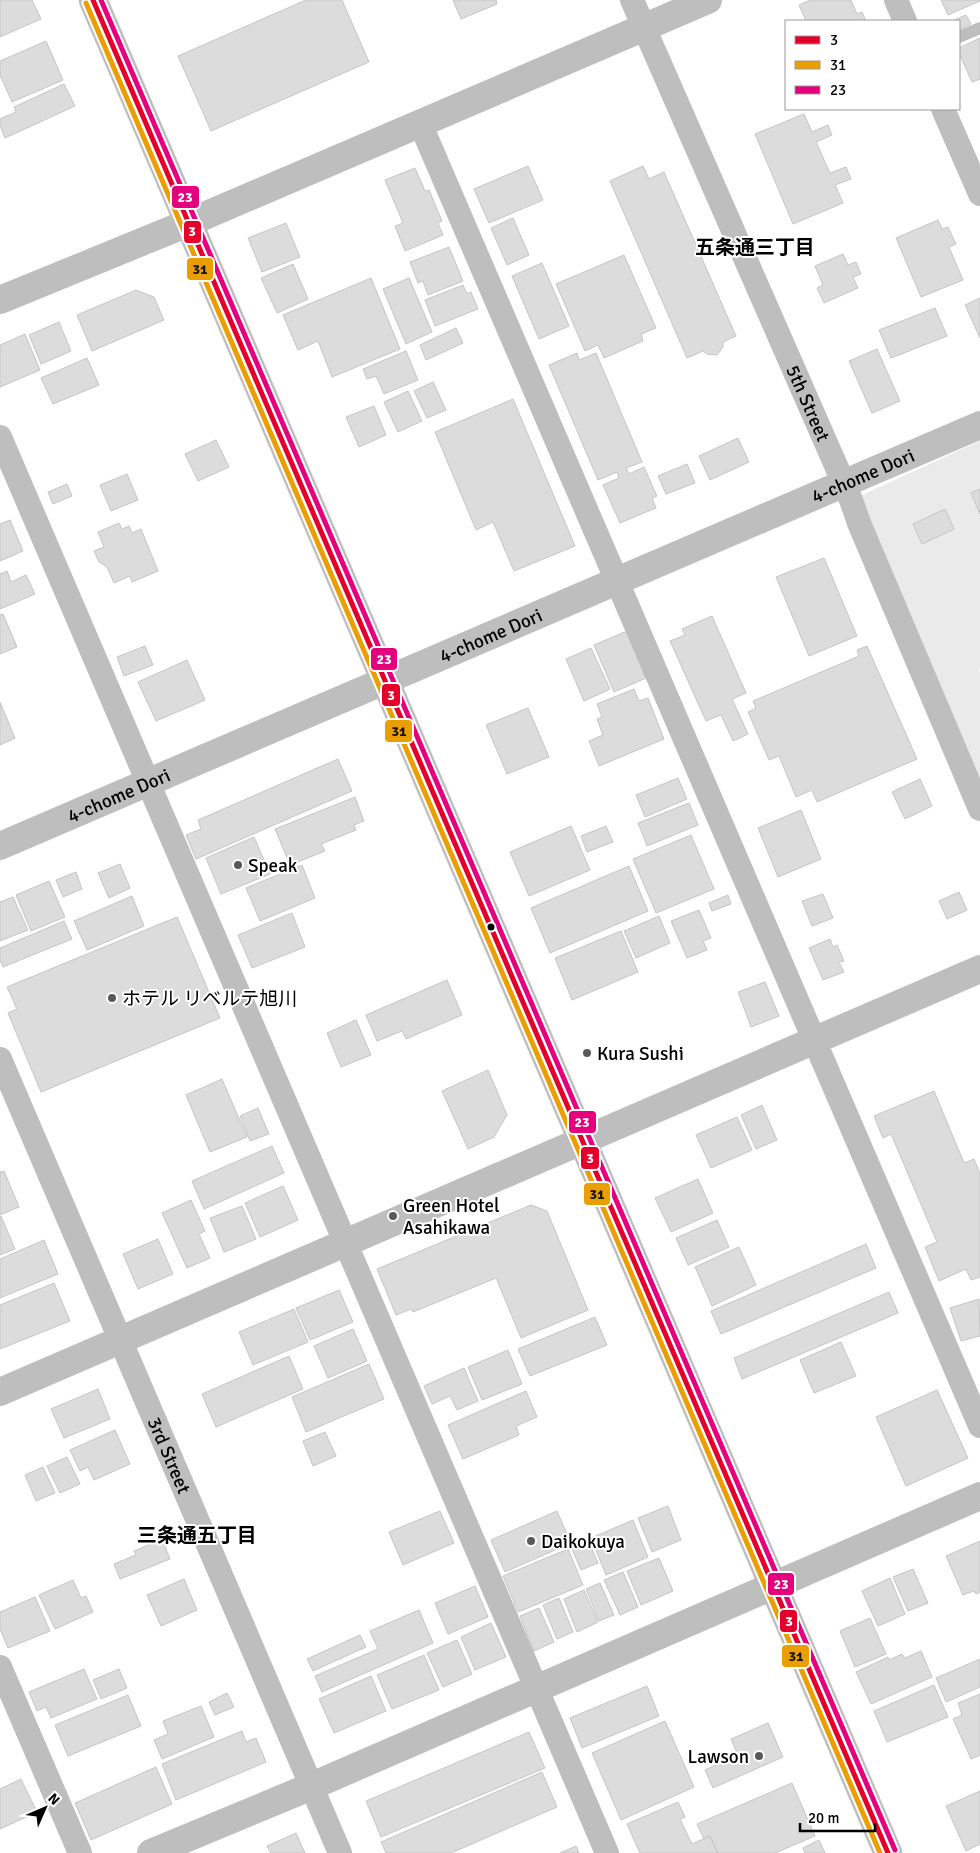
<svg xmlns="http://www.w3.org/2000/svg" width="980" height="1853" font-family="Signika,'Noto Sans JP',sans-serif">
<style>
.green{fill:#eaeaea}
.building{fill:#dcdcdc;stroke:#c5c5c5}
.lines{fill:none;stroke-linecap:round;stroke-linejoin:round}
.trunk-casing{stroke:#dbdbdb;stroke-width:29}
.service{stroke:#bebebe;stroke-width:12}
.minor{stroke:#bebebe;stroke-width:24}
.tertiary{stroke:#bebebe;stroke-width:28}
.trunk{stroke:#bdbdbd;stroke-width:28}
.bus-1-casing{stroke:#fff;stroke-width:9}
.bus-2-casing{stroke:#fff;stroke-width:9}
.bus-3-casing{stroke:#fff;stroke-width:9}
.bus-1{stroke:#e4002b;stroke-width:5}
.bus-2{stroke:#eb9e00;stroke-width:5}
.bus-3{stroke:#e5007d;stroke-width:5}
.poi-dot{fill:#595959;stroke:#fff;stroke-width:2}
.bus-dot{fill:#000;stroke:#fff;stroke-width:2}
.labels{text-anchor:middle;stroke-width:4;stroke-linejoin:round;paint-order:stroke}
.street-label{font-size:19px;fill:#000;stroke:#fff}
.poi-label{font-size:19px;fill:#000;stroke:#fff;text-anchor:start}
.neighbourhood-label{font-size:20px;font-weight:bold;fill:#000;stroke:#fff}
.line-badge{stroke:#fff;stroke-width:2}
.badge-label{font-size:14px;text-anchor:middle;font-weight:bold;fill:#fff}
.pale-badge-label{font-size:14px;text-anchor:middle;font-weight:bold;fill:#111}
</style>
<rect width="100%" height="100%" fill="#fff"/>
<path class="green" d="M980,441V668L979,669L980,673V809L851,500Z"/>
<path class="building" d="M0,0H32L41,19L0,37Z
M306,0H342L369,62L211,131L178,56Z
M453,0H496L497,4L461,19Z
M810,0H851L857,14L862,12L866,21H806L799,5Z
M941,0H980V1L948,15Z
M966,15L971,24L959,30V21H952Z
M980,38V79L972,82L959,53V48Z
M46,41L63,80L12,102L0,75V61Z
M64,84L75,106L5,138L0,126V119L16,112L14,107Z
M804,114L812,132L828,125L832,135L816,142L830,173L846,167L851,179L835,185L843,203L793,224L755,134Z
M528,166L543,200L489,223L474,189Z
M643,166L649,179L664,172L736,336L723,342V347L717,355L707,354L703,351L687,358L610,181Z
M415,168L425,191L429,190L442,221L438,223L443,235L405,251L395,226L403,223L385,180Z
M513,218L529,255L507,265L491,228Z
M938,220L942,229L948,227L956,244L949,247L963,280L921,297L896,238Z
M286,223L300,257L262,272L248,238Z
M449,247L463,281L428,295L423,281L418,283L410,262Z
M843,254L848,265L856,262L861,274L853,277L858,288L824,303L817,288L823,285L815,266Z
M624,255L656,328L641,334L643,341L604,358L598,345L585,351L556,284Z
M542,263L569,326L539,339L512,276Z
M293,264L308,299L277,313L261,278Z
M371,278L400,349L332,377L318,341L298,350L283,315Z
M409,278L432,332L406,344L383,289Z
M463,285L467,294L471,292L478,309L435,326L425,300Z
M136,290L154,297L164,320L92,351L77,315Z
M980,298V338L965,305Z
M935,308L947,336L891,358L879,330Z
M59,322L71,351L41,364L29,335Z
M456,328L463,343L426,360L420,345Z
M25,334L40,370L0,387V345Z
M877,349L900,401L872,413L849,361Z
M406,351L418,380L384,394L376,376L367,379L363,369Z
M577,353L579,360L596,353L642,462L626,468L629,474L644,467L657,496L652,498L656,508L620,523L603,485L619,478L617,472L598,480L549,365Z
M87,358L99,385L53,404L41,378Z
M433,382L446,410L427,418L414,391Z
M408,391L422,421L398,432L384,402Z
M513,399L575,546L514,571L493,522L476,530L435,432Z
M374,406L386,435L359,447L346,417Z
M738,438L749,462L710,480L699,456Z
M216,440L229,467L198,481L185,454Z
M687,464L695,483L666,494L658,476Z
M127,474L138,500L111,511L100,485Z
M67,484L72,496L53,504L48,492Z
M980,489V514L971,493Z
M945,509L954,529L922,544L913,524Z
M10,520L23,551L0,561V524Z
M119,523L122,529L129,526L132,533L141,529L158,571L132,582L130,576L114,583L107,567L99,562L94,551L104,547L98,532Z
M824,558L857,636L809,656L776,577Z
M7,571L11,582L26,575L35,594L0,609V574Z
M3,614L17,647L0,654V615Z
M712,616L746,693L732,699L748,734L733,741L721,715L706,721L670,641L685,635L682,629Z
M627,631L646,678L614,692L594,645Z
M145,646L153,665L124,676L117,657Z
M867,646L917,759L817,802L812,790L796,797L779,756L769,760L748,712L756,708L753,701L859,656L857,650Z
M591,648L610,689L584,701L566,659Z
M187,660L205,700L156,721L138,682Z
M634,689L639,701L648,698L664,739L599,766L589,741L603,735L597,719L602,717L597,704Z
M0,702L15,738L0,745Z
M528,708L549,757L507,774L486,725Z
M338,759L352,791L196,859L186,835L201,829L198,820Z
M678,778L687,799L645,817L636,795Z
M920,779L932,806L905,819L892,792Z
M355,797L364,821L354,825L356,830L321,844L325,851L290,865L275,829Z
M689,803L698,825L647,846L638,823Z
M801,810L821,859L778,877L758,828Z
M571,826L590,870L529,896L510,852Z
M606,826L613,842L587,852L581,836Z
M691,835L714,889L656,913L633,859Z
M254,837L270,874L221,894L206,858Z
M120,864L130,888L109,898L98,873Z
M302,865L315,898L260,921L246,888Z
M629,866L648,911L550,953L531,908Z
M76,872L82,889L63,897L56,880Z
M49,881L65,917L31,931L16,895Z
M959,892L967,910L947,919L939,901Z
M823,894L833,918L812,926L802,901Z
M728,895L731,904L712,911L709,903Z
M132,896L144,926L87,950L74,921Z
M13,897L28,930L0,941V902Z
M699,910L711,938L703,941L707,950L687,958L671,921Z
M292,913L305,947L252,968L238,935Z
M659,916L670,943L636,958L624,931Z
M177,917L220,1018L41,1092L8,1013L17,1009L7,987Z
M64,921L72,939L3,967L0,960V948Z
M621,931L638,972L572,1000L555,958Z
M830,939L833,947L837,945L844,961L839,962L844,972L823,980L809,948Z
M447,980L462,1015L406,1039L402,1031L377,1041L366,1015Z
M765,982L779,1016L751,1027L738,992Z
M356,1020L371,1055L341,1067L327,1033Z
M488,1070L507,1115L494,1137L468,1149L442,1091Z
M222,1079L247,1137L210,1152L186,1095Z
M934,1091L964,1163L974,1159L980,1174V1277L971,1280L966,1269L939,1281L925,1247L937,1242L891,1134L883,1138L874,1116Z
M762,1105L777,1140L756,1149L741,1115Z
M258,1108L269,1134L250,1141L240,1116Z
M737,1117L752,1150L711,1168L696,1135Z
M272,1146L284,1173L204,1209L192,1181Z
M4,1171L19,1207L0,1215V1172Z
M698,1179L713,1213L671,1232L655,1198Z
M283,1186L298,1220L260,1237L245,1203Z
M191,1200L205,1231L199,1234L210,1258L187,1268L162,1213Z
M531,1205L547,1211L588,1310L521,1338L496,1278L413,1312L411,1309L396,1315L377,1269Z
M242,1206L256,1239L224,1252L210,1218Z
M1,1216L15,1249L0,1255V1217Z
M717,1220L729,1247L688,1265L676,1238Z
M158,1239L173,1274L138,1289L123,1254Z
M44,1240L58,1274L0,1298V1259Z
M866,1244L876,1268L721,1334L711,1311Z
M739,1247L756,1285L712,1306L695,1267Z
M54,1283L70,1321L0,1349V1305Z
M339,1290L353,1322L310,1340L296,1308Z
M889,1292L898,1313L742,1379L734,1358Z
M979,1299L980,1336L961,1341L950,1308Z
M294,1309L308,1342L253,1365L239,1332Z
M595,1317L607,1345L530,1376L518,1349Z
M353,1329L367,1361L328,1378L314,1346Z
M841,1342L856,1376L814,1393L800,1360Z
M508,1350L522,1384L482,1400L468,1367Z
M289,1356L303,1389L216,1427L202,1394Z
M369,1364L384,1399L306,1432L292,1397Z
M464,1368L478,1401L457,1410L450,1396L432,1404L424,1386Z
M98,1389L110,1419L64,1438L51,1409Z
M937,1390L968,1458L906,1486L876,1417Z
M526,1391L537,1417L516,1426L519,1435L463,1459L448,1425Z
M115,1430L130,1464L94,1480L88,1467L80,1471L70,1450Z
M325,1432L336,1456L313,1466L303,1441Z
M67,1457L80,1484L60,1493L47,1466Z
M43,1467L55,1493L36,1501L25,1475Z
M668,1506L681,1540L652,1552L638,1518Z
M440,1511L454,1543L403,1565L389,1532Z
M557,1511L571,1543L505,1572L491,1540Z
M633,1520L648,1557L606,1575L591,1538Z
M162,1539L170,1559L120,1579L114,1564L136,1555L134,1551Z
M588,1540L598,1563L581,1570L571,1547Z
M980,1541V1592L976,1594L974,1591L963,1595L946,1556Z
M568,1549L583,1585L518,1612L503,1576Z
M659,1558L673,1591L641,1605L627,1571Z
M913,1569L928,1603L908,1611L893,1577Z
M623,1572L638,1607L620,1615L604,1580Z
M890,1578L905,1614L878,1626L862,1591Z
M184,1579L197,1610L161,1626L147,1595Z
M73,1580L81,1598L86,1596L93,1612L55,1629L39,1595Z
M600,1583L614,1615L599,1621L586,1589Z
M475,1586L488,1617L448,1634L435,1603Z
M584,1590L598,1622L577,1632L564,1599Z
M35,1597L50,1631L8,1648L0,1629V1612Z
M559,1598L573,1632L557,1639L543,1605Z
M539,1608L554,1642L534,1651L520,1616Z
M419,1610L433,1643L322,1692L315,1676L378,1649L370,1631Z
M870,1618L886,1654L855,1667L840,1631Z
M491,1623L506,1657L475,1670L461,1637Z
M360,1635L366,1647L313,1671L307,1659Z
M457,1640L472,1674L443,1687L427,1653Z
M921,1651L932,1677L871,1704L856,1672L888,1657L889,1660L902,1654L905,1658Z
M424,1655L439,1690L392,1709L377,1675Z
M980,1659V1687L946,1702L936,1678Z
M84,1669L97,1699L51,1718L46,1707L37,1711L29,1692Z
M119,1669L127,1688L101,1699L93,1680Z
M371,1676L386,1711L334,1733L319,1699Z
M934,1685L948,1717L887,1742L874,1711Z
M647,1686L659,1716L582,1748L570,1718Z
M227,1693L234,1707L215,1715L209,1702Z
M980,1694V1755L971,1759L953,1719L962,1715L958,1703Z
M128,1695L141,1726L68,1756L55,1725Z
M201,1706L214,1737L162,1759L154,1740L168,1734L163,1721Z
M665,1721L694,1787L621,1820L592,1753Z
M768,1723L783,1757L713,1788L705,1770L738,1755L731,1739Z
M242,1731L246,1742L256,1738L266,1762L176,1800L162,1764Z
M529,1732L545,1768L381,1837L366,1801Z
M156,1767L172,1804L91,1840L75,1803Z
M542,1772L557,1807L451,1853H386L381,1842Z
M21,1779L37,1812L0,1829V1789Z
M792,1783L815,1836L775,1853H718L710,1836L704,1839L697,1824Z
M980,1791V1844L966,1851L946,1806Z
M678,1802L685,1817L680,1819L692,1844L710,1836L718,1853H640L627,1824Z
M296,1833L305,1853H271L267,1846Z
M819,1840L825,1853H805L803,1848Z
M576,1846L579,1853H560Z"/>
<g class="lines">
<defs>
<path id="trunk" d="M93,0L888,1853"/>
</defs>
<use href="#trunk" class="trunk-casing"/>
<path class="service" d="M959,37L980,28"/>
<g class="minor">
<path id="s1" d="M632,0L851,500L859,523L980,809"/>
<path d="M896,0L905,21"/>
<path d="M943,109L980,194"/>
<path d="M420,123C609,557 793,992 980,1426"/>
<path d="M0,437L607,1853"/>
<path id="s2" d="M0,1059L340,1853"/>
<path d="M0,1667L80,1853"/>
</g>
<g class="tertiary">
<path d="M0,300L188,223L708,0"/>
<path id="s3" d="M0,846L980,425"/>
<path d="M0,1392L980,969"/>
<path d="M151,1853L312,1786L980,1496"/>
</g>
<use href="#trunk" class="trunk"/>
<defs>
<path id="bus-1" d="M93,0L888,1853"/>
<path id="bus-2" d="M86,3L880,1853"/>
<path id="bus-3" d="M101,0L895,1850"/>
</defs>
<use href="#bus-1" class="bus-1-casing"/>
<use href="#bus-2" class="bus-2-casing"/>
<use href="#bus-3" class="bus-3-casing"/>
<use href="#bus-1" class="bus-1"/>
<use href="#bus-2" class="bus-2"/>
<use href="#bus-3" class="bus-3"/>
</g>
<g class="poi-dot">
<circle cx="238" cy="865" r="5"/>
<circle cx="112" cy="998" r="5"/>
<circle cx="587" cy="1053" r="5"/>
<circle cx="393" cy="1216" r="5"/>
<circle cx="531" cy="1541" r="5"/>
<circle cx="759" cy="1756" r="5"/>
</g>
<circle class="bus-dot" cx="491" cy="927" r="4.5"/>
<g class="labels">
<g class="street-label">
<text dy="7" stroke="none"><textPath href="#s1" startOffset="440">5th Street</textPath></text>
<text dy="7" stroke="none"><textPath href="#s3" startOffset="939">4-chome Dori</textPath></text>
<text dy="7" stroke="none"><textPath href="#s3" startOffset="534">4-chome Dori</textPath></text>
<text dy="7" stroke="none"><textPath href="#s3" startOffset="129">4-chome Dori</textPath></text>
<text dy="7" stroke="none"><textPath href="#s2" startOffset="431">3rd Street</textPath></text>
</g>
<g class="poi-label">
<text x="248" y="872">Speak</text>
<text x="122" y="1005">ホテル リベルテ旭川</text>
<text x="597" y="1060">Kura Sushi</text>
<text x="403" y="1212">Green Hotel<tspan x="403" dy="22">Asahikawa</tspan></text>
<text x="541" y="1548">Daikokuya</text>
<text x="749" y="1763" text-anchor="end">Lawson</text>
</g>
<g class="neighbourhood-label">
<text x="755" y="254">五条通三丁目</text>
<text x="197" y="1542">三条通五丁目</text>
</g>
</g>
<g class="line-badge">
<rect x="171" y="185" width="29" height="24" rx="5" fill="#e5007d"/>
<rect x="183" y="220" width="19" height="24" rx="5" fill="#e4002b"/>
<rect x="186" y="257" width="28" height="24" rx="5" fill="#eb9e00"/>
<rect x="370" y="647" width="28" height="24" rx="5" fill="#e5007d"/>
<rect x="381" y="683" width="20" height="24" rx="5" fill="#e4002b"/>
<rect x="384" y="719" width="29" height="24" rx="5" fill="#eb9e00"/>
<rect x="568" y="1110" width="29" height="24" rx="5" fill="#e5007d"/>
<rect x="580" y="1146" width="20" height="24" rx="5" fill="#e4002b"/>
<rect x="583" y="1182" width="28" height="24" rx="5" fill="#eb9e00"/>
<rect x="767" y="1572" width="28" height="24" rx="5" fill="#e5007d"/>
<rect x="779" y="1609" width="19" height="24" rx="5" fill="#e4002b"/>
<rect x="781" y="1644" width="29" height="24" rx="5" fill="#eb9e00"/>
</g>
<g class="badge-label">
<text x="185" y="202">23</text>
<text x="192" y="236">3</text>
<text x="384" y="664">23</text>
<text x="391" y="700">3</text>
<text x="582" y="1127">23</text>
<text x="590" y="1163">3</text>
<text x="781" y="1589">23</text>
<text x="789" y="1626">3</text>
</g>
<g class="pale-badge-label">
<text x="200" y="274">31</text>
<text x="399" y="736">31</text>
<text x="597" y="1199">31</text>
<text x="796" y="1661">31</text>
</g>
<rect x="785" y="20" width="175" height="90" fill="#ffffff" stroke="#999999"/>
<rect x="795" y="36" width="25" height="8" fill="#e4002b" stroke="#999999"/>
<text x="830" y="45" font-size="15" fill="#000000">3</text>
<rect x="795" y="61" width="25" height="8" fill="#eb9e00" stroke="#999999"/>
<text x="830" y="70" font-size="15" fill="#000000">31</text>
<rect x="795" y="86" width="25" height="8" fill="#e5007d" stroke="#999999"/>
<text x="830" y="95" font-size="15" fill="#000000">23</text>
<g transform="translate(45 1808) rotate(45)" stroke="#ffffff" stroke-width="4" paint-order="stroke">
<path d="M0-4L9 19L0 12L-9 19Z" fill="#000000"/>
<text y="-8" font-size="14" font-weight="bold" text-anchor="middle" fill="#000000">N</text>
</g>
<path d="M800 1823v8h75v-8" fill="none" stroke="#000000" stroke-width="2.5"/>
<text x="808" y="1823" font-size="15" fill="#000000" stroke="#ffffff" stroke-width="4" paint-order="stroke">20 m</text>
</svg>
